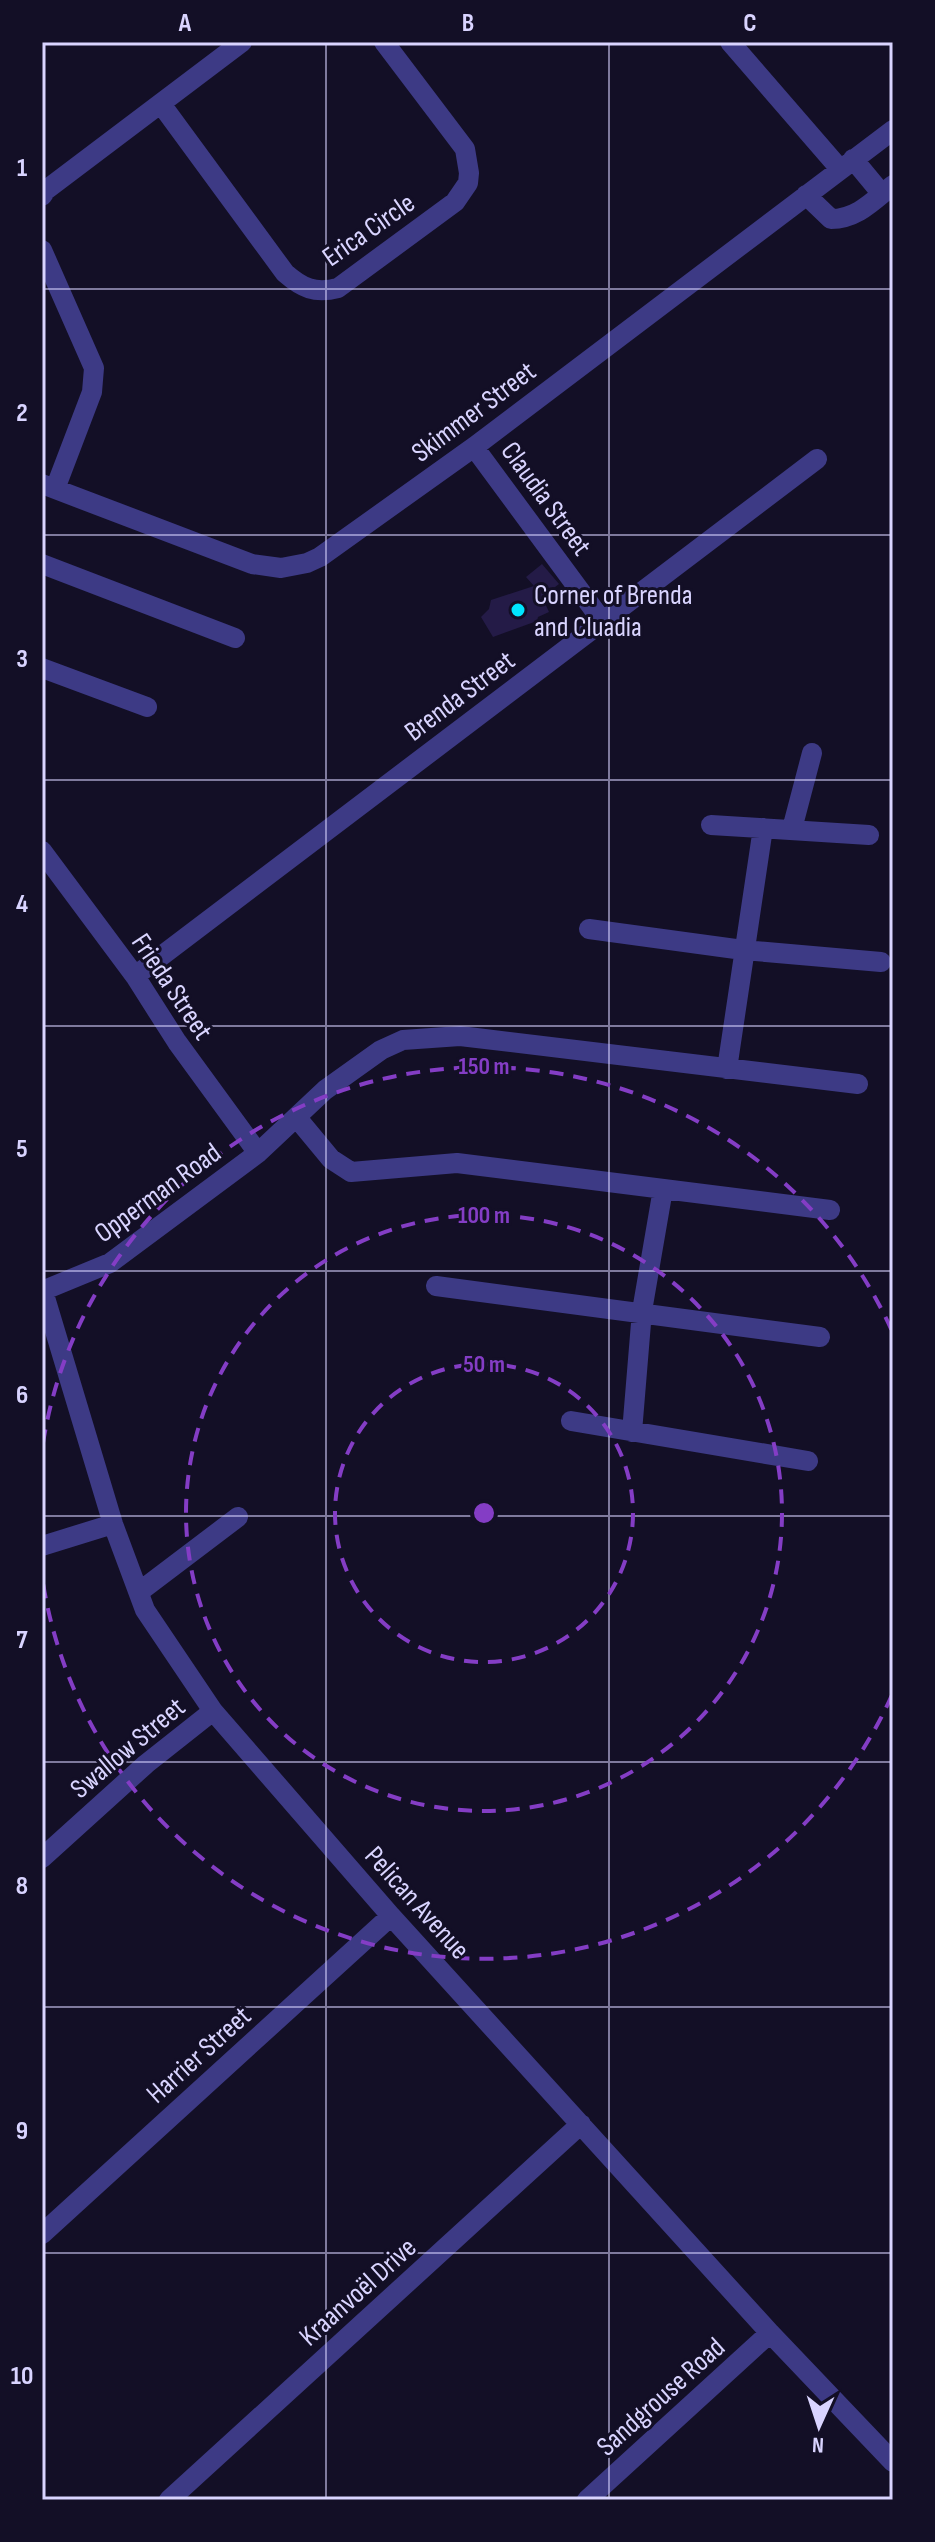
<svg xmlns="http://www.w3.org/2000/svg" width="935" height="2542" font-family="'Sofia Sans Condensed',sans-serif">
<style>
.building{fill:#241b47}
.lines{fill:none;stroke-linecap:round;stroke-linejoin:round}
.minor{stroke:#3d3a85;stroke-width:20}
.grid{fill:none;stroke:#d9d4ff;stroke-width:2;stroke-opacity:0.55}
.ring{fill:none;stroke:#843dc5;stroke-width:4;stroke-dasharray:14 10}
.poi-dot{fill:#00e5ff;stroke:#130f26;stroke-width:3}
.labels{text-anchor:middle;stroke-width:6;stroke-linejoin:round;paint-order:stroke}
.street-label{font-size:28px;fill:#d9d4ff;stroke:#130f26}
.poi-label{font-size:28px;fill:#d9d4ff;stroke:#130f26;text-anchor:start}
.centre{fill:#843dc5;stroke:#130f26;stroke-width:4}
.ring-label{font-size:24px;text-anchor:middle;font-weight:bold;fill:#843dc5;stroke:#130f26;stroke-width:6;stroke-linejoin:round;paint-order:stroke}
.neatline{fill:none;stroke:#d9d4ff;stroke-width:3}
.grid-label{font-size:26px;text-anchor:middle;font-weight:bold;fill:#d9d4ff}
</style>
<rect width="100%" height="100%" fill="#130f26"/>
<path class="building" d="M542,564L559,584L542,597L549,612L538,617L537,621L493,637L481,617L489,609L491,600L534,586L526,577Z"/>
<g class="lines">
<path class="minor" d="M730,42L840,169
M161,104L285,273C302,288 315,294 338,288L455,202L468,183L469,173L465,149L384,42
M853,159L882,194
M806,195L831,219C857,219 873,201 893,185
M42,196L46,190L242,42
M42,250L94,368L92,392L55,489
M474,447L603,622
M42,484L252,564L281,568L307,563L320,557L474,447L893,130
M42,564L235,638
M42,668L147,707
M711,825L869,835
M792,829L812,753
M42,851L135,976L177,1042L258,1153
M589,929L743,950L881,962
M135,976L817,459
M727,1069L763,828
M297,1118L331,1159L351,1172L457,1163L830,1210
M436,1286L820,1337
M42,1291L110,1263L258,1153L325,1090L381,1050L403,1040L460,1036L858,1084
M43,1291L113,1524L145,1610L213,1711L391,1916L770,2333L893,2462
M571,1421L808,1461
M632,1432L642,1311L663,1189
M42,1546L113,1524
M139,1592L238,1517
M42,1858L146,1764L213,1711
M42,2234L391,1916
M169,2500L581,2124
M587,2500L770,2333"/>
</g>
<path class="grid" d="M326,42V2500M609,42V2500M42,289H893M42,535H893M42,780H893M42,1026H893M42,1271H893M42,1516H893M42,1762H893M42,2007H893M42,2253H893"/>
<g class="ring">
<circle cx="484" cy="1513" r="149"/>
<circle cx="484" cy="1513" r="298"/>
<path d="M892 1695A447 447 0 0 1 43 1583M43 1443A447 447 0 0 1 892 1331"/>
</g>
<circle class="poi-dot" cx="518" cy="610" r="8"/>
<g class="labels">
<g class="street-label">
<text transform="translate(368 229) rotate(-35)" y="10">Erica Circle</text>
<text transform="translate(473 411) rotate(-37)" y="10">Skimmer Street</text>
<text transform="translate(547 498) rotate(54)" y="10">Claudia Street</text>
<text transform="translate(459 695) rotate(-37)" y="10">Brenda Street</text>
<text transform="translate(173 986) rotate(56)" y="10">Frieda Street</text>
<text transform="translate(157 1192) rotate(-36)" y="10">Opperman Road</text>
<text transform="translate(127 1747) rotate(-40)" y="10">Swallow Street</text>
<text transform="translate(418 1902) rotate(48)" y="10">Pelican Avenue</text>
<text transform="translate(198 2054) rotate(-42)" y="10">Harrier Street</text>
<text transform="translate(357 2291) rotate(-42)" y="10">Kraanvoël Drive</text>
<text transform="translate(660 2396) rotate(-42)" y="10">Sandgrouse Road</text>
</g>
<g class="poi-label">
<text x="534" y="604">Corner of Brenda<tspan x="534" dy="32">and Cluadia</tspan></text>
</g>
</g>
<circle cx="484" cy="1513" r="12" class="centre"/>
<g class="ring-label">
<text x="484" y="1074">150 m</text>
<text x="484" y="1223">100 m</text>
<text x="484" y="1372">50 m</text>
</g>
<rect width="935" height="2542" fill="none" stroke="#130f26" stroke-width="88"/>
<g transform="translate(819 2426) rotate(183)" stroke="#130f26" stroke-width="6" paint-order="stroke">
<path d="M0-6L14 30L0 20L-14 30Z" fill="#d9d4ff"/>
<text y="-12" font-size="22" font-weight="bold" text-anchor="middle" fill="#d9d4ff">N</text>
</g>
<rect x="44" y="44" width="847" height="2454" class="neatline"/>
<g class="grid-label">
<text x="185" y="31">A</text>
<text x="468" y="31">B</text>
<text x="750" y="31">C</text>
<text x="22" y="176">1</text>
<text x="22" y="421">2</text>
<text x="22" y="667">3</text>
<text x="22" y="912">4</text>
<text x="22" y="1157">5</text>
<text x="22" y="1403">6</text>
<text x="22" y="1648">7</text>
<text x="22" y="1894">8</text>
<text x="22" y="2139">9</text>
<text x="22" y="2384">10</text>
</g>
</svg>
